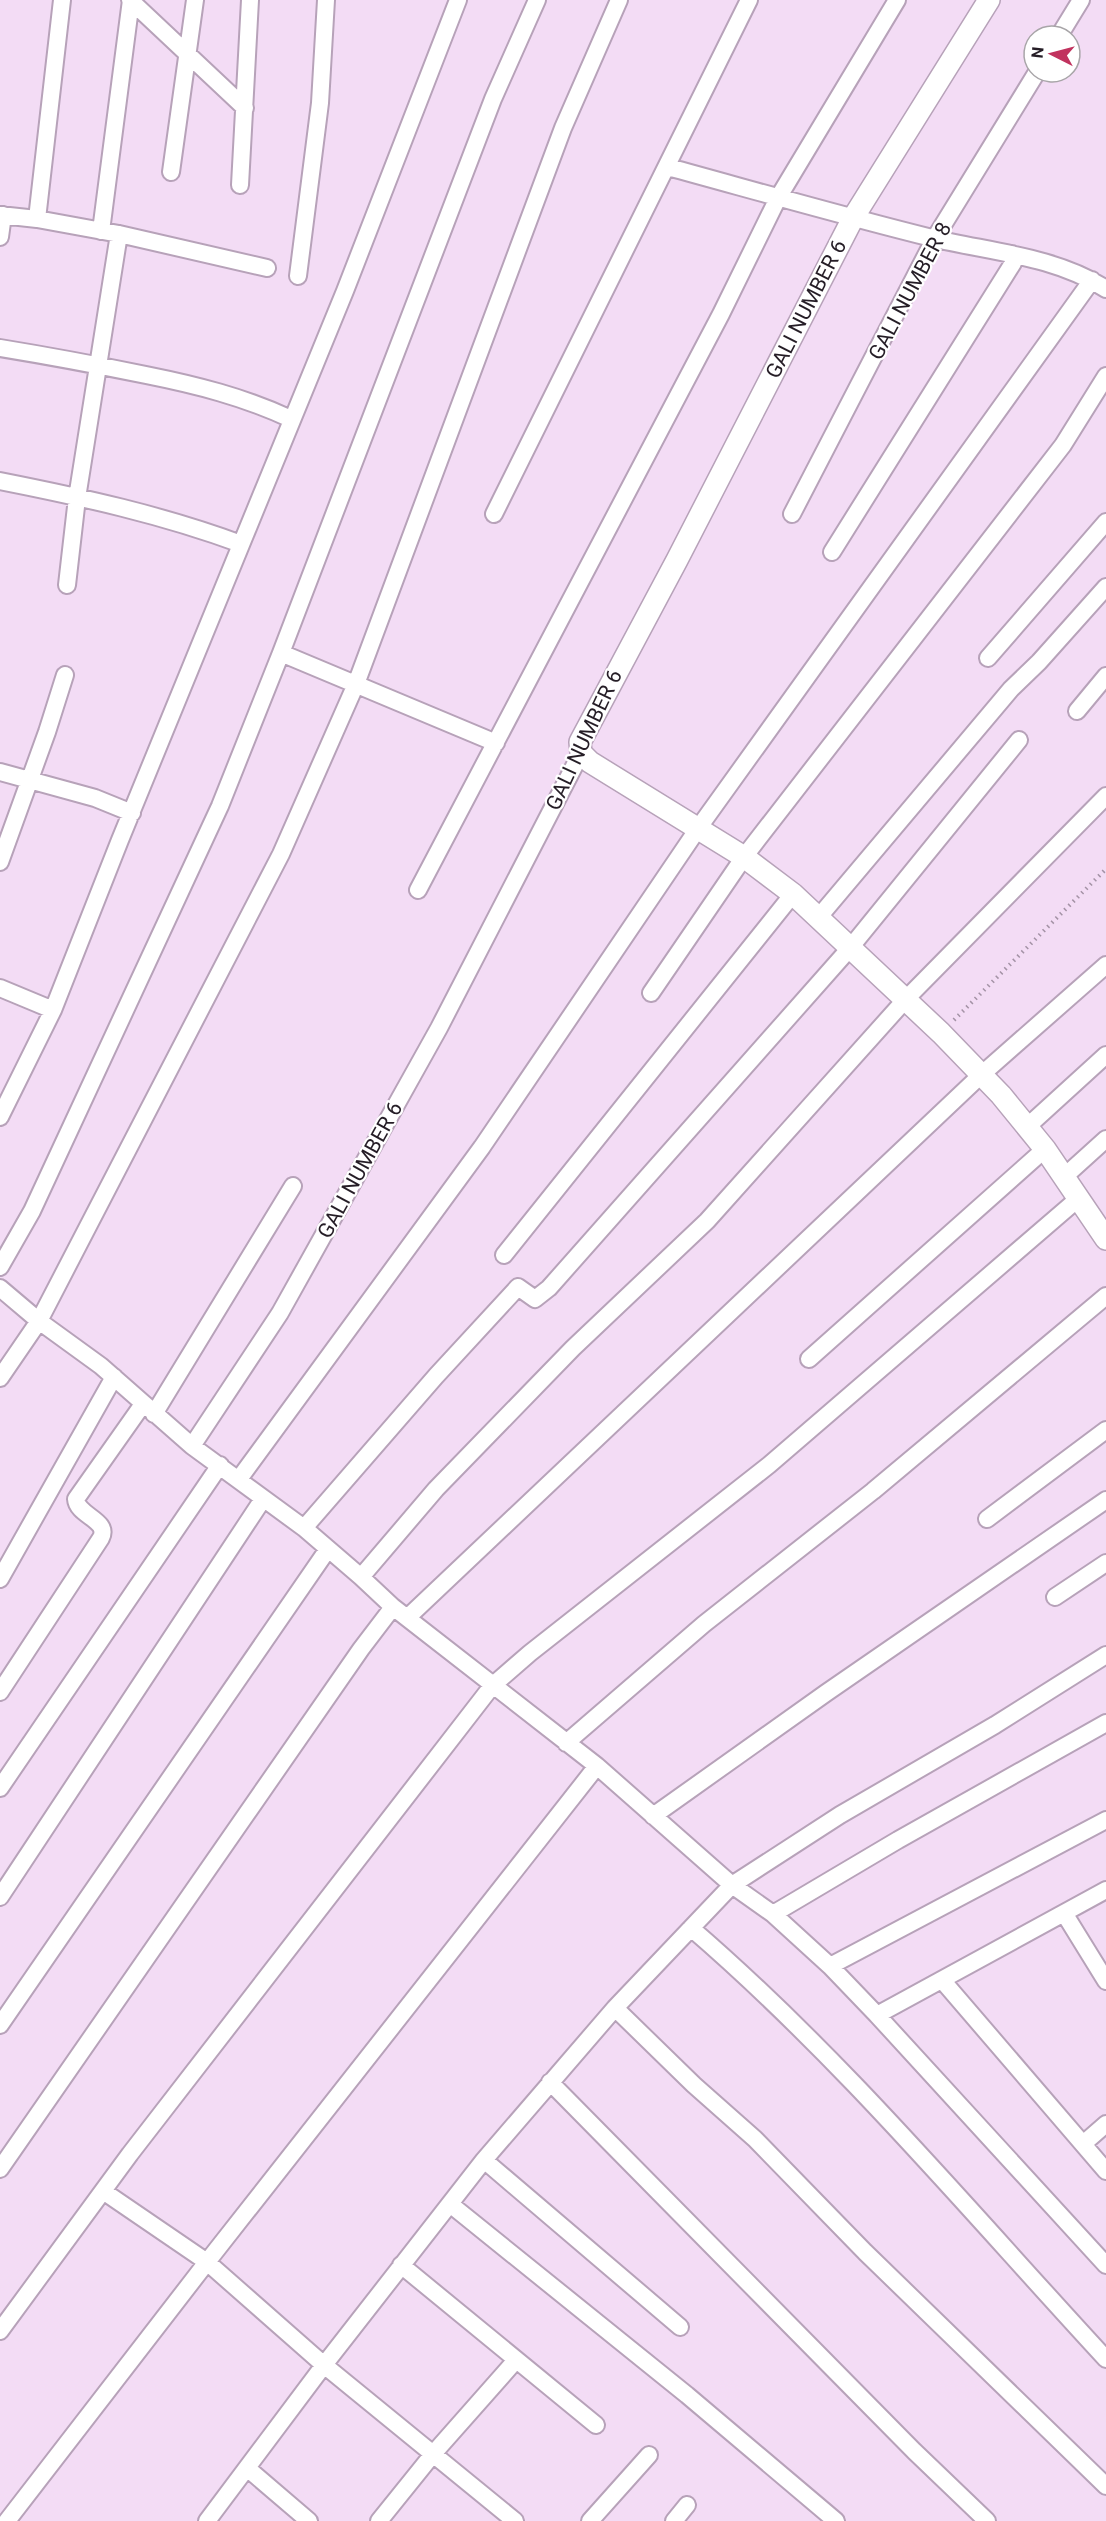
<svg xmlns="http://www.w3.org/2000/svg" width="1106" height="2521" font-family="Roboto,sans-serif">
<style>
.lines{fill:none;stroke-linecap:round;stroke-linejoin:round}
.minor-casing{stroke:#b7a2b9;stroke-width:20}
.tertiary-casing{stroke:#b7a2b9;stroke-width:24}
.path{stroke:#a493a6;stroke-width:4;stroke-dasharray:1.5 4.5;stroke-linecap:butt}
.minor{stroke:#fff;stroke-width:16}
.tertiary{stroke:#fff;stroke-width:21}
.labels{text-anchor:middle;stroke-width:4.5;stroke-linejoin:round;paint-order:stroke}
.street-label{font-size:21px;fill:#251d26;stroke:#fff}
</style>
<rect width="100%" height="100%" fill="#f3dcf5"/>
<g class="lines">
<defs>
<path id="minor" d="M130,0L245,108
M1059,36L1081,0
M668,167C756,191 843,216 932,238C990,252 1055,256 1106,289
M171,172L195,0
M240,185L250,0
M0,215L37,219L119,234L267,268
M37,219L62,0
M101,231L131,0
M0,237L3,215
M298,276L320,103L326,0
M0,348C49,356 97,365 146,375C196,385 244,397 291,419
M0,481C81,497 163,515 241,544
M494,514L749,0
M792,514L935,238L1037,72
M832,552L1013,263L1012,254
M67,585L77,498L119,234
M281,653L496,743
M988,658L1106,522
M1077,711L1106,676
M0,772L95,798L132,813
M0,862L47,732L65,675
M418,890L721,314L778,198L897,0
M818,918L1011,689L1039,662L1106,587
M0,988L53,1010
M651,993L744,857L1063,445L1106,376
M0,1117L53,1010L120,840L345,291L458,0
M1028,1126L1106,1055
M1065,1176L1106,1139
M504,1255L793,894
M0,1267L32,1211L220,806L281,653L493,99L537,0
M0,1288L39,1321L101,1366L192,1446L304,1528L361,1577L393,1607L597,1766L732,1885L773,1914L830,1966L877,2015L1106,2265
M809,1359L1045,1149
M0,1378L39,1321L281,854L356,684L563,128L619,0
M154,1414L293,1186
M192,1446L280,1313L439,1028L581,753
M239,1479L482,1147L697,830L1092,280
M987,1519L1106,1430
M304,1528L436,1376L518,1287L535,1299L549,1288L850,948L1019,740
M361,1577L436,1489L573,1348L707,1221L905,1000L1106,796
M0,1579L114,1377
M1055,1597L1106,1563
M407,1618L981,1075L1106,965
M0,1692L101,1538C110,1520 77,1516 76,1499L143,1404
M566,1743L704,1624L873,1491L1106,1296
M0,1788L220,1465
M653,1816L826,1693L1106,1500
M0,1897L263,1499
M1064,1913L1106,1981
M773,1914L898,1840L1106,1723
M691,1928C842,2058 970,2212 1106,2359
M830,1966L1106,1820
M942,1980L1106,2171
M615,2008L694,2085L755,2139L865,2252L1106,2486
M877,2015L1106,1890
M0,2025L328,1549
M550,2082L914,2451L987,2521
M1083,2144L1106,2124
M484,2160L680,2327
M0,2169L361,1649L393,1607
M103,2191L207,2262L324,2365L515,2521
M450,2204L687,2395L836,2521
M401,2265L596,2425
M0,2331L130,2154L492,1686L530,1653L769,1465L1079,1198
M247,2468L309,2521
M7,2521L207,2262L597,1766
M207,2521L324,2365L484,2160L615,2008L732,1885L840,1815L995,1725L1106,1655
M379,2521L433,2454L516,2360
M590,2521L649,2455
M674,2521L687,2505"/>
<path id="tertiary" d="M989,0L853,218L677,560L580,742L581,753L590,762L744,857L793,894L941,1033L1001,1095L1045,1149L1106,1239"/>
</defs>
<use href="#minor" class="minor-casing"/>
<use href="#tertiary" class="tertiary-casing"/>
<path class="path" d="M954,1020L1106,869"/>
<use href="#minor" class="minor"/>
<use href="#tertiary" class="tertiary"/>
</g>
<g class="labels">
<g class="street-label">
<text transform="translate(910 291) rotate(-62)" y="7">GALI NUMBER 8</text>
<text transform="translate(806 309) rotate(-63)" y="7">GALI NUMBER 6</text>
<text transform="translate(584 740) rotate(-65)" y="7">GALI NUMBER 6</text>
<text transform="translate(360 1170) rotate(-61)" y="7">GALI NUMBER 6</text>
</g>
</g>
<g transform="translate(1052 54) rotate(276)"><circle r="28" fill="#ffffff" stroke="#a8a5a8" stroke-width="1.5"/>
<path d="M0-4.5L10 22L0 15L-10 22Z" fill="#c1325e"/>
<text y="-9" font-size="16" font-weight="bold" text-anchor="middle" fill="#251d26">N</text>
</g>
</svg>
